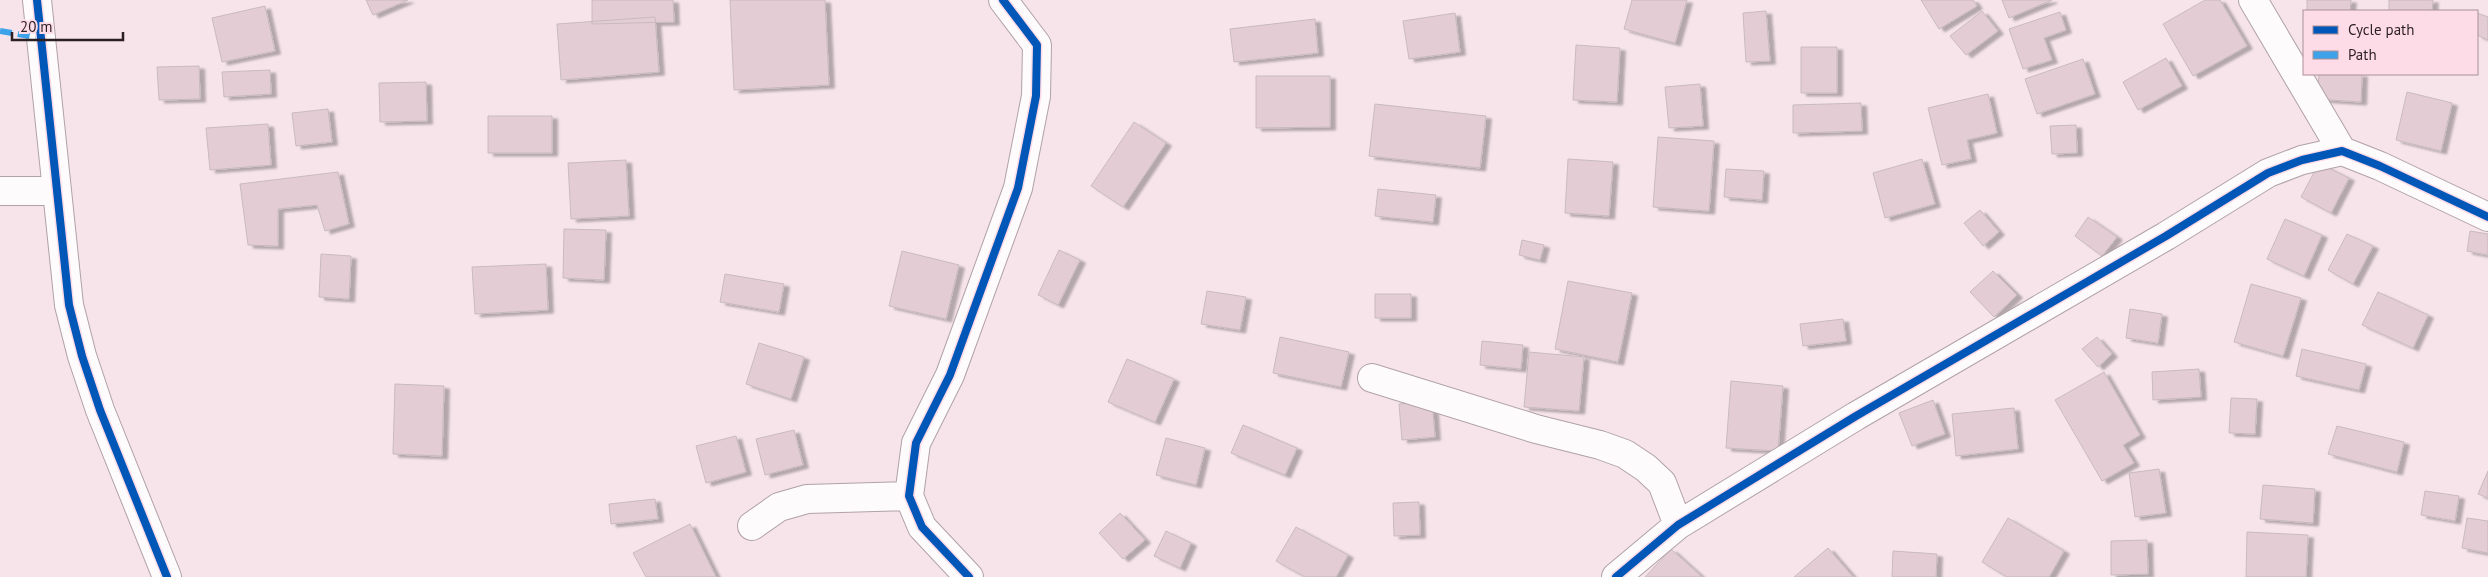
<svg xmlns="http://www.w3.org/2000/svg" width="2488" height="577" font-family="'PT Sans',sans-serif">
<style>
.building{fill:#e4ccd5;stroke:#c8babf;filter:url(#shadow)}
.lines{fill:none;stroke-linecap:round;stroke-linejoin:round}
.minor-casing{stroke:#b0a2a7;stroke-width:30}
.minor{stroke:#fefbfc;stroke-width:28}
.quiet{stroke:#3ea2ea;stroke-width:6;stroke-dasharray:12 6;stroke-linecap:butt}
.cycleway-casing{stroke:#fedce7;stroke-width:11}
.cycleway{stroke:#0057b8;stroke-width:8}
</style>
<defs>
<filter id="shadow"><feDropShadow dx="5.5" dy="3" stdDeviation="1" flood-color="#0004"/></filter>
</defs>
<rect width="100%" height="100%" fill="#f6e4ea"/>
<path class="building" d="M366,0H408L373,15Z
M592,0H673L674,22L592,24Z
M730,0H825L829,85L734,90Z
M1632,0H1687L1675,43L1624,29Z
M1921,0H1973L1977,6L1939,29Z
M2002,0H2052L2009,18Z
M2205,0H2220L2247,46L2193,76L2163,24Z
M2307,0H2351L2350,11H2307Z
M2389,0H2433L2432,11H2389Z
M265,6L275,51L222,62L212,18Z
M1766,11L1770,61L1746,62L1743,13Z
M1982,11L1998,31L1966,55L1950,36Z
M2060,12L2066,30L2044,38L2052,60L2023,69L2009,29Z
M1455,13L1460,52L1409,59L1403,21Z
M2477,13L2488,17V40L2477,35Z
M655,17L659,72L561,80L557,24Z
M1315,19L1318,53L1234,62L1230,29Z
M1576,45L1620,48L1617,102L1573,100Z
M1801,47H1837V93H1801Z
M2166,58L2182,86L2138,110L2123,82Z
M2083,59L2095,94L2037,114L2025,79Z
M199,66L200,99L159,100L157,67Z
M270,70L271,94L224,97L222,72Z
M2319,74H2362L2361,102L2317,99Z
M1256,76H1330V127L1256,128Z
M426,82L427,121L380,122L379,83Z
M1700,84L1703,126L1669,128L1665,87Z
M2407,92L2452,103L2441,151L2396,140Z
M1988,94L1997,133L1967,140L1971,159L1942,165L1928,108Z
M1861,103L1862,131L1793,133V105Z
M1375,104L1486,116L1480,168L1369,156Z
M328,109L332,142L296,146L292,113Z
M488,116H552V153H488Z
M1134,122L1166,143L1123,207L1091,186Z
M268,124L271,165L210,170L206,128Z
M2076,125L2077,153L2052,154L2050,126Z
M1658,137L1714,141L1709,211L1653,207Z
M1568,159L1613,162L1609,216L1565,213Z
M1922,159L1935,204L1885,218L1873,173Z
M626,160L629,216L571,219L568,163Z
M2319,163L2349,178L2331,213L2301,197Z
M1726,169L1764,171L1762,200L1724,197Z
M338,172L349,224L325,231L317,205L278,209V246L248,245L240,184Z
M1378,189L1436,195L1433,222L1375,216Z
M1980,210L1999,232L1983,246L1964,223Z
M2088,217L2117,237L2102,256L2075,236Z
M2285,219L2322,235L2304,276L2267,259Z
M564,229L606,230L604,280L563,278Z
M2470,231L2488,234V255L2467,251Z
M2347,234L2373,246L2353,284L2328,270Z
M1522,240L1544,245L1540,260L1519,255Z
M1059,250L1080,260L1058,305L1038,295Z
M902,251L959,265L946,319L889,306Z
M321,254L351,256L349,299L319,297Z
M546,264L548,310L475,314L472,267Z
M1993,271L2017,295L1994,317L1970,292Z
M725,274L784,284L779,312L720,302Z
M1568,281L1632,293L1618,362L1555,349Z
M2251,284L2301,298L2283,356L2234,342Z
M1207,291L1246,297L1240,330L1201,324Z
M2378,292L2428,315L2413,348L2362,325Z
M1375,294H1411V318H1375Z
M2130,309L2162,314L2158,343L2126,338Z
M1843,319L1846,341L1803,346L1800,324Z
M1280,337L1349,352L1341,387L1273,373Z
M2097,337L2112,354L2098,367L2082,349Z
M1482,341L1523,345L1521,369L1480,365Z
M759,343L804,357L791,399L746,384Z
M2302,349L2366,364L2359,390L2296,376Z
M1529,352L1584,357L1579,411L1524,407Z
M1127,359L1174,379L1155,422L1108,402Z
M2199,369L2201,397L2153,400L2152,372Z
M2104,372L2140,435L2123,445L2134,463L2102,481L2055,400Z
M1731,381L1783,386L1778,451L1726,448Z
M395,384L444,386L442,456L393,454Z
M2231,398L2257,399L2255,434L2229,433Z
M1933,400L1945,434L1912,446L1899,413Z
M1432,401L1435,437L1402,440L1399,404Z
M2014,408L2018,449L1956,456L1952,414Z
M1243,425L1297,448L1285,475L1231,453Z
M2337,426L2404,442L2397,472L2328,454Z
M794,430L803,465L765,475L756,439Z
M736,436L746,472L706,483L696,446Z
M1166,438L1205,448L1196,485L1156,475Z
M2159,469L2166,513L2135,517L2129,473Z
M2488,471V498L2478,494Z
M2263,485L2315,489L2313,523L2260,519Z
M2425,491L2459,496L2455,521L2421,515Z
M655,499L658,519L611,524L609,504Z
M1419,502L1420,535L1394,536L1393,503Z
M1120,513L1145,540L1123,559L1099,533Z
M2008,518L2064,551L2049,577H2007L1982,562Z
M2467,518L2488,521V553L2462,548Z
M690,524L716,577H646L633,553Z
M1296,527L1348,555L1336,577H1305L1276,561Z
M1166,531L1191,543L1180,568L1154,556Z
M2247,532L2308,535L2306,577H2246Z
M2147,540L2148,574L2111,575V541Z
M1828,548L1853,577H1794Z
M1671,549L1702,577H1645Z
M1893,551L1937,554L1936,577H1892Z"/>
<g class="lines">
<defs>
<path id="minor" d="M37,0L69,305L82,356L100,410L167,577
M2253,0L2342,151
M0,191H57
M1372,378L1536,429L1600,445L1625,454L1646,468L1662,483L1678,525
M752,526L779,507L807,499L909,496
M969,577L922,527L909,496L916,443L950,375L1018,188L1036,96L1037,45L1003,0
M1616,577L1678,525L1856,416L2166,236L2268,173L2302,160L2342,151L2380,166L2488,217"/>
</defs>
<use href="#minor" class="minor-casing"/>
<use href="#minor" class="minor"/>
<path class="quiet" d="M0,31L42,38"/>
<defs>
<path id="cycleway" d="M37,0L69,305L82,356L100,410L167,577
M969,577L922,527L909,496L916,443L950,375L1018,188L1036,96L1037,45L1003,0
M1616,577L1678,525L1856,416L2166,236L2268,173L2302,160L2342,151L2380,166L2488,217"/>
</defs>
<use href="#cycleway" class="cycleway-casing"/>
<use href="#cycleway" class="cycleway"/>
</g>
<rect x="2303" y="10" width="175" height="65" fill="#fedce7" stroke="#aa9099"/>
<rect x="2313" y="26" width="25" height="8" fill="#0057b8" stroke="#aa9099"/>
<text x="2348" y="35" font-size="15" fill="#2b1f23">Cycle path</text>
<rect x="2313" y="51" width="25" height="8" fill="#3ea2ea" stroke="#aa9099"/>
<text x="2348" y="60" font-size="15" fill="#2b1f23">Path</text>
<path d="M12 32v8h111v-8" fill="none" stroke="#2b1f23" stroke-width="2.5"/>
<text x="20" y="32" font-size="15" fill="#2b1f23" stroke="#fedce7" stroke-width="4" paint-order="stroke">20 m</text>
</svg>
